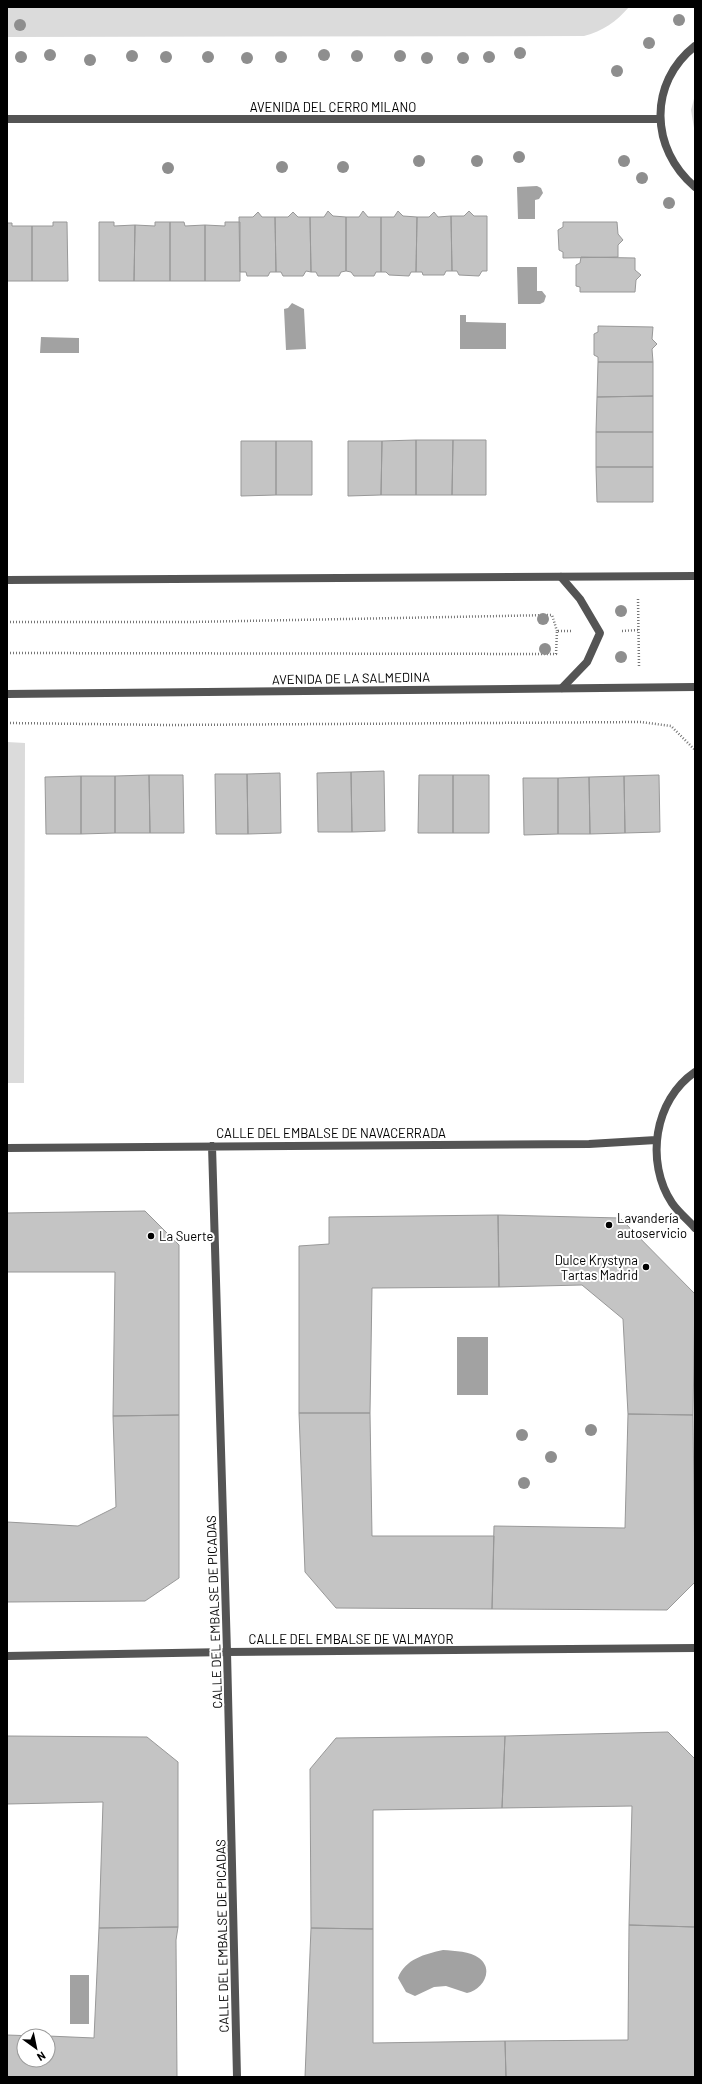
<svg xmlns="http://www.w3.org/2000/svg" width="702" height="2084" font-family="Barlow,sans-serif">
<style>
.green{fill:#dbdbdb}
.water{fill:#a2a2a2}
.building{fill:#c4c4c4;stroke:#989898}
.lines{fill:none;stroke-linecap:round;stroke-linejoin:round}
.path{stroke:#767676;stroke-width:2.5;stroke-dasharray:1 2;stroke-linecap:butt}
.lane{stroke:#545454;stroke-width:8}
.street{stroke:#545454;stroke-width:8}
.tree{fill:#8e8e8e}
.poi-dot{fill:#000;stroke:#fff;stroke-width:1.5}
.labels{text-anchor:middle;stroke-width:4;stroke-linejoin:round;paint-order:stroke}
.street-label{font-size:13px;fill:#000;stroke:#fff}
.poi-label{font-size:13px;fill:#000;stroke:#fff;text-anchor:start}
</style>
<rect width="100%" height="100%" fill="#fff"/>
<path class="green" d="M7,7H629C616,22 603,31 584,36L7,37Z
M695,95V134L691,110Z
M7,742L25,743L24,1083H7Z"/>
<path class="water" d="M537,186L541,188L543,193L539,199L535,200V219H518L517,187Z
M517,267H537V291H542L546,296L544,302L540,304H518Z
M292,303L304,309L306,349L286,350L284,309L288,308Z
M460,315H466V322L506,323V349H460Z
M41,337L79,338V353H40Z
M457,1337H488V1395H457Z
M443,1950C455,1951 470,1951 479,1958C495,1970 482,1990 467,1993L446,1986L434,1987L415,1996L406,1992L398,1978C405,1959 425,1954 443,1950Z
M70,1975H89V2024H70Z"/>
<path class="building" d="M328,211L333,216L346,217V271L341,272L339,276H318L316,272H311L310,217H324Z
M363,211L368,217H381V272H376L374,276H354L351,272L346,271V217H359Z
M398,211L403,216L417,217L416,272H411L409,276L389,275L386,272H381V217H394Z
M469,211L474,216H487V271H482L479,276L459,275L457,271H452L451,216H464Z
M258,212L262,217H275L276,272H270L268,276H247L246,272H240L239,217H253Z
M293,212L298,217H310L311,272L306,271L303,276H283L281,272H276L275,217H288Z
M434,212L438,217L451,216L452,271H446L444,275H423L422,272H416L417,217H429Z
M53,222H67L68,281H32V226H53Z
M99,222H114V226L135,225L134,281H99Z
M155,222H170V281H134L135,225L155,226Z
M170,222H184L185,226L205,225V281H170Z
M225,222H240V281H205V225L225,226Z
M563,222H617L618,234L623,240L618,245V257L563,258V252L559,250L558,230L563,227Z
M7,223H12V226H32V281H7Z
M581,257L635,258V270L641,275L636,280L635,292H580V287L576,286V265L580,263Z
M598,326L653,327L652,339L657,344L652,349L653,362H598V357L594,355V334L598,332Z
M598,362H653V396L597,397Z
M653,396V432H596L597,397Z
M596,432H653V467H596Z
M416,440H453L452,495H416Z
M416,440V495H381L382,441Z
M453,440H486V495H452Z
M241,441H276V495L241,496Z
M276,441H312V495H276Z
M348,441H382L381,495L348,496Z
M596,467H653V502H597Z
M384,771L385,831L352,832L351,772Z
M351,772L352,832H318L317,773Z
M280,773L281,833L248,834L247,774Z
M215,774H247L248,834H216Z
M149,775H183L184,833H150Z
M149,775L150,833H115V776Z
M419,775H453V833H418Z
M453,775H489V833H453Z
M659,775L660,832L625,833L624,776Z
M81,776H115V833L81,834Z
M81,776V834H46L45,777Z
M624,776L625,833L590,834L589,777Z
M589,777L590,834H558V778Z
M523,778H558V834L524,835Z
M145,1211L179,1245V1415L113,1416L115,1272H7V1213Z
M498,1215L620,1218L695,1294L693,1415L628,1414L623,1319L582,1285L499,1287Z
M498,1215L499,1287L372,1288L370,1413H299V1246L329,1244V1217Z
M299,1413H370L372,1536H494L492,1609L336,1608L305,1572Z
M628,1414L693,1415L695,1582L667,1610L492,1609L494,1526L625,1528Z
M179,1415V1578L145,1601L7,1602V1522L78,1526L116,1507L113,1416Z
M668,1732L695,1759V1927L629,1925L632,1806L502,1808L505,1736Z
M7,1736L147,1737L178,1762V1927L99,1928L103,1802L7,1804Z
M505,1736L502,1808L373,1810V1929L311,1928L310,1769L336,1738Z
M629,1925L695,1927V2077H506L505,2041L628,2040Z
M178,1927L176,1940L177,2077H7V2035L35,2036H24V2060H48V2036L94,2038L99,1928Z
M311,1928L373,1929V2043L505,2041L506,2077H305Z"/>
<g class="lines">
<path class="path" d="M638,599L639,666
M7,622H191L552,615L557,631
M622,631L638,630
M7,653L556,654L557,631H573
M7,723L169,725L641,722L671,726L695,750"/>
<path class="lane" d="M561,577L580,599L600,633L587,662L562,688"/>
<path class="street" d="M695,46C648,83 650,149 695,187
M7,119H660
M7,580L695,576
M7,694L695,687
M695,1072C654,1100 645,1162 672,1203C678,1212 688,1220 695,1228
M212,1146L227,1652L237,2077
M7,1148L589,1144L656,1140
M7,1656L227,1652L695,1648"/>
</g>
<g class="tree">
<circle cx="679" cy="20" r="6"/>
<circle cx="20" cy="25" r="6"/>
<circle cx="649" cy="43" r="6"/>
<circle cx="520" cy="53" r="6"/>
<circle cx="50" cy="55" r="6"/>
<circle cx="324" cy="55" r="6"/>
<circle cx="132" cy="56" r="6"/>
<circle cx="357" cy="56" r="6"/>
<circle cx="400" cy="56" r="6"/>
<circle cx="21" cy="57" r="6"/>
<circle cx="166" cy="57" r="6"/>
<circle cx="208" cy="57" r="6"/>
<circle cx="281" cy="57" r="6"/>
<circle cx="489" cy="57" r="6"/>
<circle cx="247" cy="58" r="6"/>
<circle cx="427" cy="58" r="6"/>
<circle cx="463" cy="58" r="6"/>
<circle cx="90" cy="60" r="6"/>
<circle cx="617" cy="71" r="6"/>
<circle cx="519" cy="157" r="6"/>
<circle cx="419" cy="161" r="6"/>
<circle cx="477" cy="161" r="6"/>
<circle cx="624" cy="161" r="6"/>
<circle cx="282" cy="167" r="6"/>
<circle cx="343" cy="167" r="6"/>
<circle cx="168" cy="168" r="6"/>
<circle cx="642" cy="178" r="6"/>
<circle cx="669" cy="203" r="6"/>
<circle cx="621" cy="611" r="6"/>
<circle cx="543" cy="619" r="6"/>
<circle cx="545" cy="649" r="6"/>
<circle cx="621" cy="657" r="6"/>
<circle cx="591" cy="1430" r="6"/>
<circle cx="522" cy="1435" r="6"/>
<circle cx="551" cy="1457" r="6"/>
<circle cx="524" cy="1483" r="6"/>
</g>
<g class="poi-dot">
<circle cx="609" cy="1225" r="4"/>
<circle cx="151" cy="1236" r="4"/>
<circle cx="646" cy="1267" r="4"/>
</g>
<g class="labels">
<g class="street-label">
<text x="333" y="112">AVENIDA DEL CERRO MILANO</text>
<text transform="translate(351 678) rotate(-1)" y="5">AVENIDA DE LA SALMEDINA</text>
<text x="331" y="1138">CALLE DEL EMBALSE DE NAVACERRADA</text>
<text transform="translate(214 1612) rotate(-92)" y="5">CALLE DEL EMBALSE DE PICADAS</text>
<text x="351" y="1644">CALLE DEL EMBALSE DE VALMAYOR</text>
<text transform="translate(222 1936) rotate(-91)" y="5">CALLE DEL EMBALSE DE PICADAS</text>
</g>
<g class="poi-label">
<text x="617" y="1223">Lavandería<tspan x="617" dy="15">autoservicio</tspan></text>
<text x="159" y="1241">La Suerte</text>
<text x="638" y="1265" text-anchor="end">Dulce Krystyna<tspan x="638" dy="15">Tartas Madrid</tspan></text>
</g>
</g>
<rect width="702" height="2084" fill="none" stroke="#000000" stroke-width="16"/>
<g transform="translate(36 2048) rotate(147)"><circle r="19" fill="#ffffff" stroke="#999999"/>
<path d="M0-3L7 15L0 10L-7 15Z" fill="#000000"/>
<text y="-6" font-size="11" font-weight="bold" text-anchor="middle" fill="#000000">N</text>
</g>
</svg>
